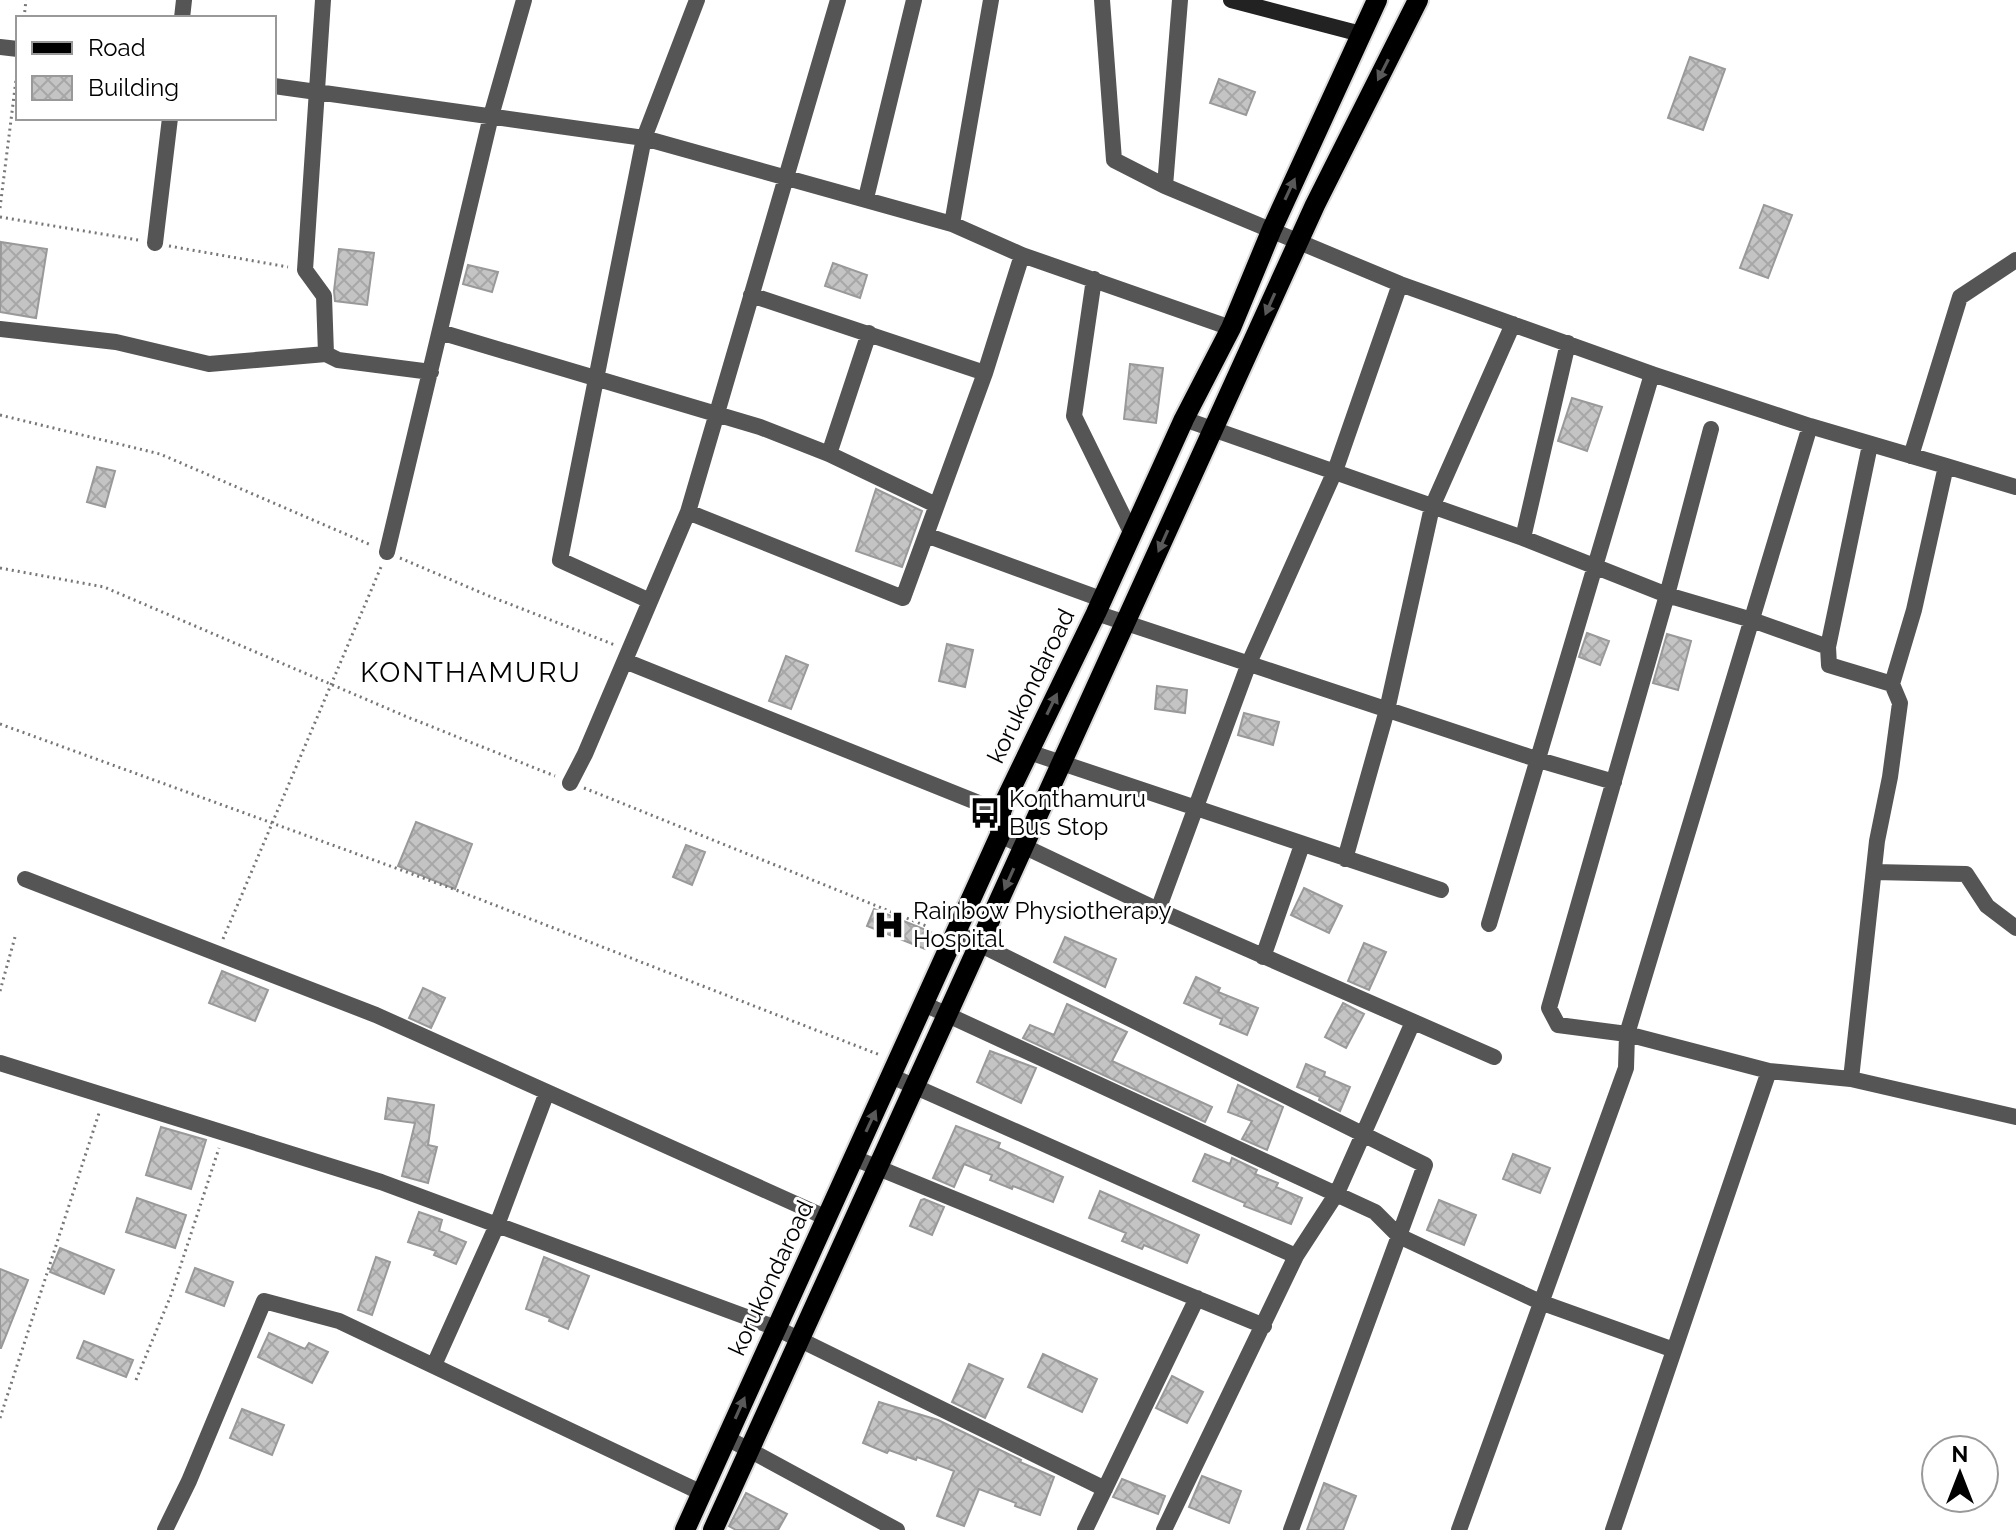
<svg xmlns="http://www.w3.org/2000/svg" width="2016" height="1530" font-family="Raleway,sans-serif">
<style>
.building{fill:url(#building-cross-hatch);stroke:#999;stroke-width:2}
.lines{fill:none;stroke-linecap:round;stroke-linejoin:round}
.primary-casing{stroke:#dbdbdb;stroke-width:24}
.path{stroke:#777;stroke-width:3;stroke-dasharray:2 4;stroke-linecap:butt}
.street{stroke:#555;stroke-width:16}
.secondary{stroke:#222;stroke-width:16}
.primary{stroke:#000;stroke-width:20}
.oneway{fill:#595959}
.labels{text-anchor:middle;stroke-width:6;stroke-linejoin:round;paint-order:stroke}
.street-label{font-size:24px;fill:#000;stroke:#fff}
.poi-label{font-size:24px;fill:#000;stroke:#fff;text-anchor:start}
.quarter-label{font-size:28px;letter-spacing:2px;fill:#000;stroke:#fff}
</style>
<defs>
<pattern id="building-cross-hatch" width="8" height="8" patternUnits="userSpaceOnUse" patternTransform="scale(2)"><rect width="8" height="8" fill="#c4c4c4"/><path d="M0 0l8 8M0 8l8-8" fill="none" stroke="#a7a7a7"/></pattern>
</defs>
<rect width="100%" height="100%" fill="#fff"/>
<path class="building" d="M1690,57L1725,69L1703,130L1668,118Z
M1219,79L1255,92L1246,115L1210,103Z
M1764,205L1792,215L1768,278L1740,268Z
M1,242L47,249L36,318L0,312Z
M339,249L374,253L367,305L335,301L334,291Z
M833,263L867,275L860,298L825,286Z
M468,265L498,272L492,292L463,284Z
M1130,364L1163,368L1156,423L1124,419Z
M1572,398L1602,407L1587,451L1558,441Z
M97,467L115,471L105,507L87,502Z
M876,489L922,511L902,567L856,551Z
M1587,633L1609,641L1600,665L1579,657Z
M1667,634L1691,641L1678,690L1653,683Z
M947,644L973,650L965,687L939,681Z
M786,656L808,665L791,709L769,701Z
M1157,686L1187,690L1185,713L1155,709Z
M1244,713L1279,722L1273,745L1238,735Z
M416,822L472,844L455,889L398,866Z
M686,845L705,852L692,885L673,877Z
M1304,888L1342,906L1329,933L1291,915Z
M874,909L931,932L925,949L867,926Z
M1065,937L1116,959L1105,987L1054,962Z
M1364,943L1386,952L1369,990L1348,981Z
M222,971L268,990L255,1021L209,1003Z
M1196,977L1220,988L1218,992L1258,1008L1247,1035L1220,1024L1222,1019L1184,1003Z
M423,988L445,998L431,1028L409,1018Z
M1343,1003L1364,1014L1346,1048L1325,1037Z
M1067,1004L1127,1032L1112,1061L1212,1107L1205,1122L1023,1038L1030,1025L1054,1035Z
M990,1051L1036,1068L1021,1103L977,1082Z
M1306,1064L1325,1072L1324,1076L1350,1087L1340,1111L1319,1100L1320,1097L1297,1087Z
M1238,1085L1283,1107L1267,1150L1242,1139L1252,1121L1228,1112Z
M388,1098L434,1105L428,1145L437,1147L428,1183L402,1176L415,1123L385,1119Z
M956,1126L1000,1143L998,1148L1063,1177L1053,1202L1013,1186L1012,1189L990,1180L992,1175L964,1164L954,1187L933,1178Z
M161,1127L206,1140L191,1189L146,1175Z
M1205,1154L1230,1164L1232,1158L1257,1170L1255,1174L1278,1183L1276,1187L1302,1198L1291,1224L1244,1206L1245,1203L1193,1181Z
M1513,1154L1550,1168L1540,1193L1503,1179Z
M1100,1191L1199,1235L1187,1263L1144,1245L1142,1249L1122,1241L1126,1233L1089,1218Z
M137,1198L186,1215L175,1248L126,1232Z
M924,1199L944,1207L932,1235L910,1226L921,1200Z
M1439,1200L1476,1215L1464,1245L1427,1230Z
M419,1212L442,1220L439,1231L466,1242L456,1264L434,1255L436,1251L408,1242Z
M60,1248L114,1270L104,1294L50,1272Z
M376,1257L390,1262L372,1315L358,1310Z
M544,1257L589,1276L568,1329L549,1321L550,1318L526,1309Z
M195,1268L233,1282L224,1306L186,1292Z
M0,1269L28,1280L1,1348H0Z
M269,1333L305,1349L309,1343L328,1352L312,1383L258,1357Z
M84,1341L133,1360L126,1377L77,1358Z
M1043,1354L1097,1379L1082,1412L1028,1387Z
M969,1364L1003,1379L985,1418L952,1402Z
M1172,1376L1203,1392L1187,1423L1156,1408Z
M879,1402L938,1420L1021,1460L1020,1462L1054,1477L1040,1515L1015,1506L1016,1503L979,1489L964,1526L937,1516L954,1471L917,1457L916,1460L889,1450L887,1453L863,1443Z
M242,1409L284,1425L272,1455L230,1438Z
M1202,1476L1241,1491L1229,1523L1189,1507Z
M1122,1479L1165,1496L1158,1514L1113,1497Z
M1324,1483L1356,1496L1343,1530H1307Z
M746,1493L787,1514L778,1530H736L729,1526Z"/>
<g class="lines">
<defs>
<path id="primary" d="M685,1530L1000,835L1001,812L1005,801L1096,613L1184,419L1231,328L1272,229L1377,0
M713,1530L1315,205L1418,0"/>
</defs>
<use href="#primary" class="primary-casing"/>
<path class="path" d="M24,18L26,0
M0,208L18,64
M0,217L138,240
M169,246L288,267
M0,415L160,454L371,545
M400,558L489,596L615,645
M0,568L104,587L405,716L555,776
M0,724L456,890L880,1055
M584,788L929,927
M223,939L381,567
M0,991L15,937
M136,1380L171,1295L219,1148
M0,1418L100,1110"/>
<path class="street" d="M323,0L305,270L324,296L326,354
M1102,0L1114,160L1165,186L1400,284L1652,374L1810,426L1946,466
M182,18L184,0
M0,47L18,49
M274,86L644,138L952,224L1022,255L1231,328
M1165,186L1180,0
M866,198L914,0
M952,224L991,0
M155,243L170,118
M1094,279L1074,416L1132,534
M751,295L985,373
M0,329L116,342L209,364L326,354L338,360L431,372
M440,332L760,427L829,454L936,505
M1184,419L1523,538L1667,595L1752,620L1828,647
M1711,429L1667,595L1549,1008L1558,1025L1627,1034L1769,1071L1851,1079L2016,1117
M1870,445L1828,647L1829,665L1892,684
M829,454L869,333
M1911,456L1960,297L2016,260
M688,512L903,598L985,373L1022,255
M926,535L1101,599
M1523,538L1568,343
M387,552L491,116L524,0
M650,601L560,560L644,138L697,0
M1096,613L1539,760L1614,782
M625,661L1001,812
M1029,752L1441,890
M570,783L585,754L688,512L838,0
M1000,835L1158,910L1494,1057
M1345,859L1387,710L1432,507L1513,324
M1874,872L1966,874L1987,906L2016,928
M25,879L376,1015L827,1218
M1158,910L1249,663L1335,471L1400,284
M1489,924L1652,374
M957,933L1425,1165L1291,1530
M1263,957L1302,845
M924,1004L1375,1212L1399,1236L1540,1302L1674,1350
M0,1063L381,1182L776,1328L1105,1489
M891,1076L1296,1256
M1851,1079L1877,841L1890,777L1900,703L1892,684L1914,610L1946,466L2016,487
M854,1158L1264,1326
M434,1365L497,1225L547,1092
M727,1438L897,1530
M165,1530L189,1481L264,1301L339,1321L702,1493
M1085,1530L1197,1298
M1164,1530L1296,1256L1337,1193L1413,1022
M1459,1530L1626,1068L1627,1034L1810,426
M1613,1530L1769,1071"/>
<path class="secondary" d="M1231,0L1361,34"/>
<use href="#primary" class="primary"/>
</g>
<defs><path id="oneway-solid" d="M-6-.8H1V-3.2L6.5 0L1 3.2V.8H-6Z" transform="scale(2)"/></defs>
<g class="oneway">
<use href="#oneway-solid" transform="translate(1383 70) rotate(117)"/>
<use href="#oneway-solid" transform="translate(1290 189) rotate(-65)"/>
<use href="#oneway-solid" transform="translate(1270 304) rotate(114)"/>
<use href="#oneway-solid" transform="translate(1163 541) rotate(114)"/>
<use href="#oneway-solid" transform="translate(1052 704) rotate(-64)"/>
<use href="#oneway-solid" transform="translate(1009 879) rotate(114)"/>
<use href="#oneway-solid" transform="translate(871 1121) rotate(-65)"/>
<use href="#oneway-solid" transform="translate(740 1408) rotate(-66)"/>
</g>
<defs>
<symbol id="bus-bare" viewBox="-9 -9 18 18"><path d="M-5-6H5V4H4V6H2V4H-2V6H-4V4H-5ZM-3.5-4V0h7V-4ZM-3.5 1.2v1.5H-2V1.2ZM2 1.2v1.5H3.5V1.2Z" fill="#000" stroke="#fff" stroke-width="2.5" paint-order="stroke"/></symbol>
<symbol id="hospital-bare" viewBox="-9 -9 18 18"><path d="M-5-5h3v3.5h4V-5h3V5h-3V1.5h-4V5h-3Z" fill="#000" stroke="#fff" stroke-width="2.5" paint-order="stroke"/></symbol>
</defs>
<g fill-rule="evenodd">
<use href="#bus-bare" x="963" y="791" width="44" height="44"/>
<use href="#hospital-bare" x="867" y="903" width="44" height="44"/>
</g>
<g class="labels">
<g class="street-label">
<text transform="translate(1031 686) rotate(-64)" y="8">korukondaroad</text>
<text transform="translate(771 1278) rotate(-65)" y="8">korukondaroad</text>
</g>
<g class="poi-label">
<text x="1009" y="807">Konthamuru<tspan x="1009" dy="28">Bus Stop</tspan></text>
<text x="913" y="919">Rainbow Physiotherapy<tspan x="913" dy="28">Hospital</tspan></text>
</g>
<g class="quarter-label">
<text x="471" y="682">KONTHAMURU</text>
</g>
</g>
<rect x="16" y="16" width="260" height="104" fill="#ffffff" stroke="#999999" stroke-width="2"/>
<rect x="32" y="42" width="40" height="12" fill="#000000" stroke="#999999" stroke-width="2"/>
<text x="88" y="56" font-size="24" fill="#000000">Road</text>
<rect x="32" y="76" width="40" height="24" fill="url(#building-cross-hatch)" stroke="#999999" stroke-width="2"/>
<text x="88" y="96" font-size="24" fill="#000000">Building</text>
<g transform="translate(1960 1474)"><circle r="38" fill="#ffffff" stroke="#999999" stroke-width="2"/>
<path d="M0-6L14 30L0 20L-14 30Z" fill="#000000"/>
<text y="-12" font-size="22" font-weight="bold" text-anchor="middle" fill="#000000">N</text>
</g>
</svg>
